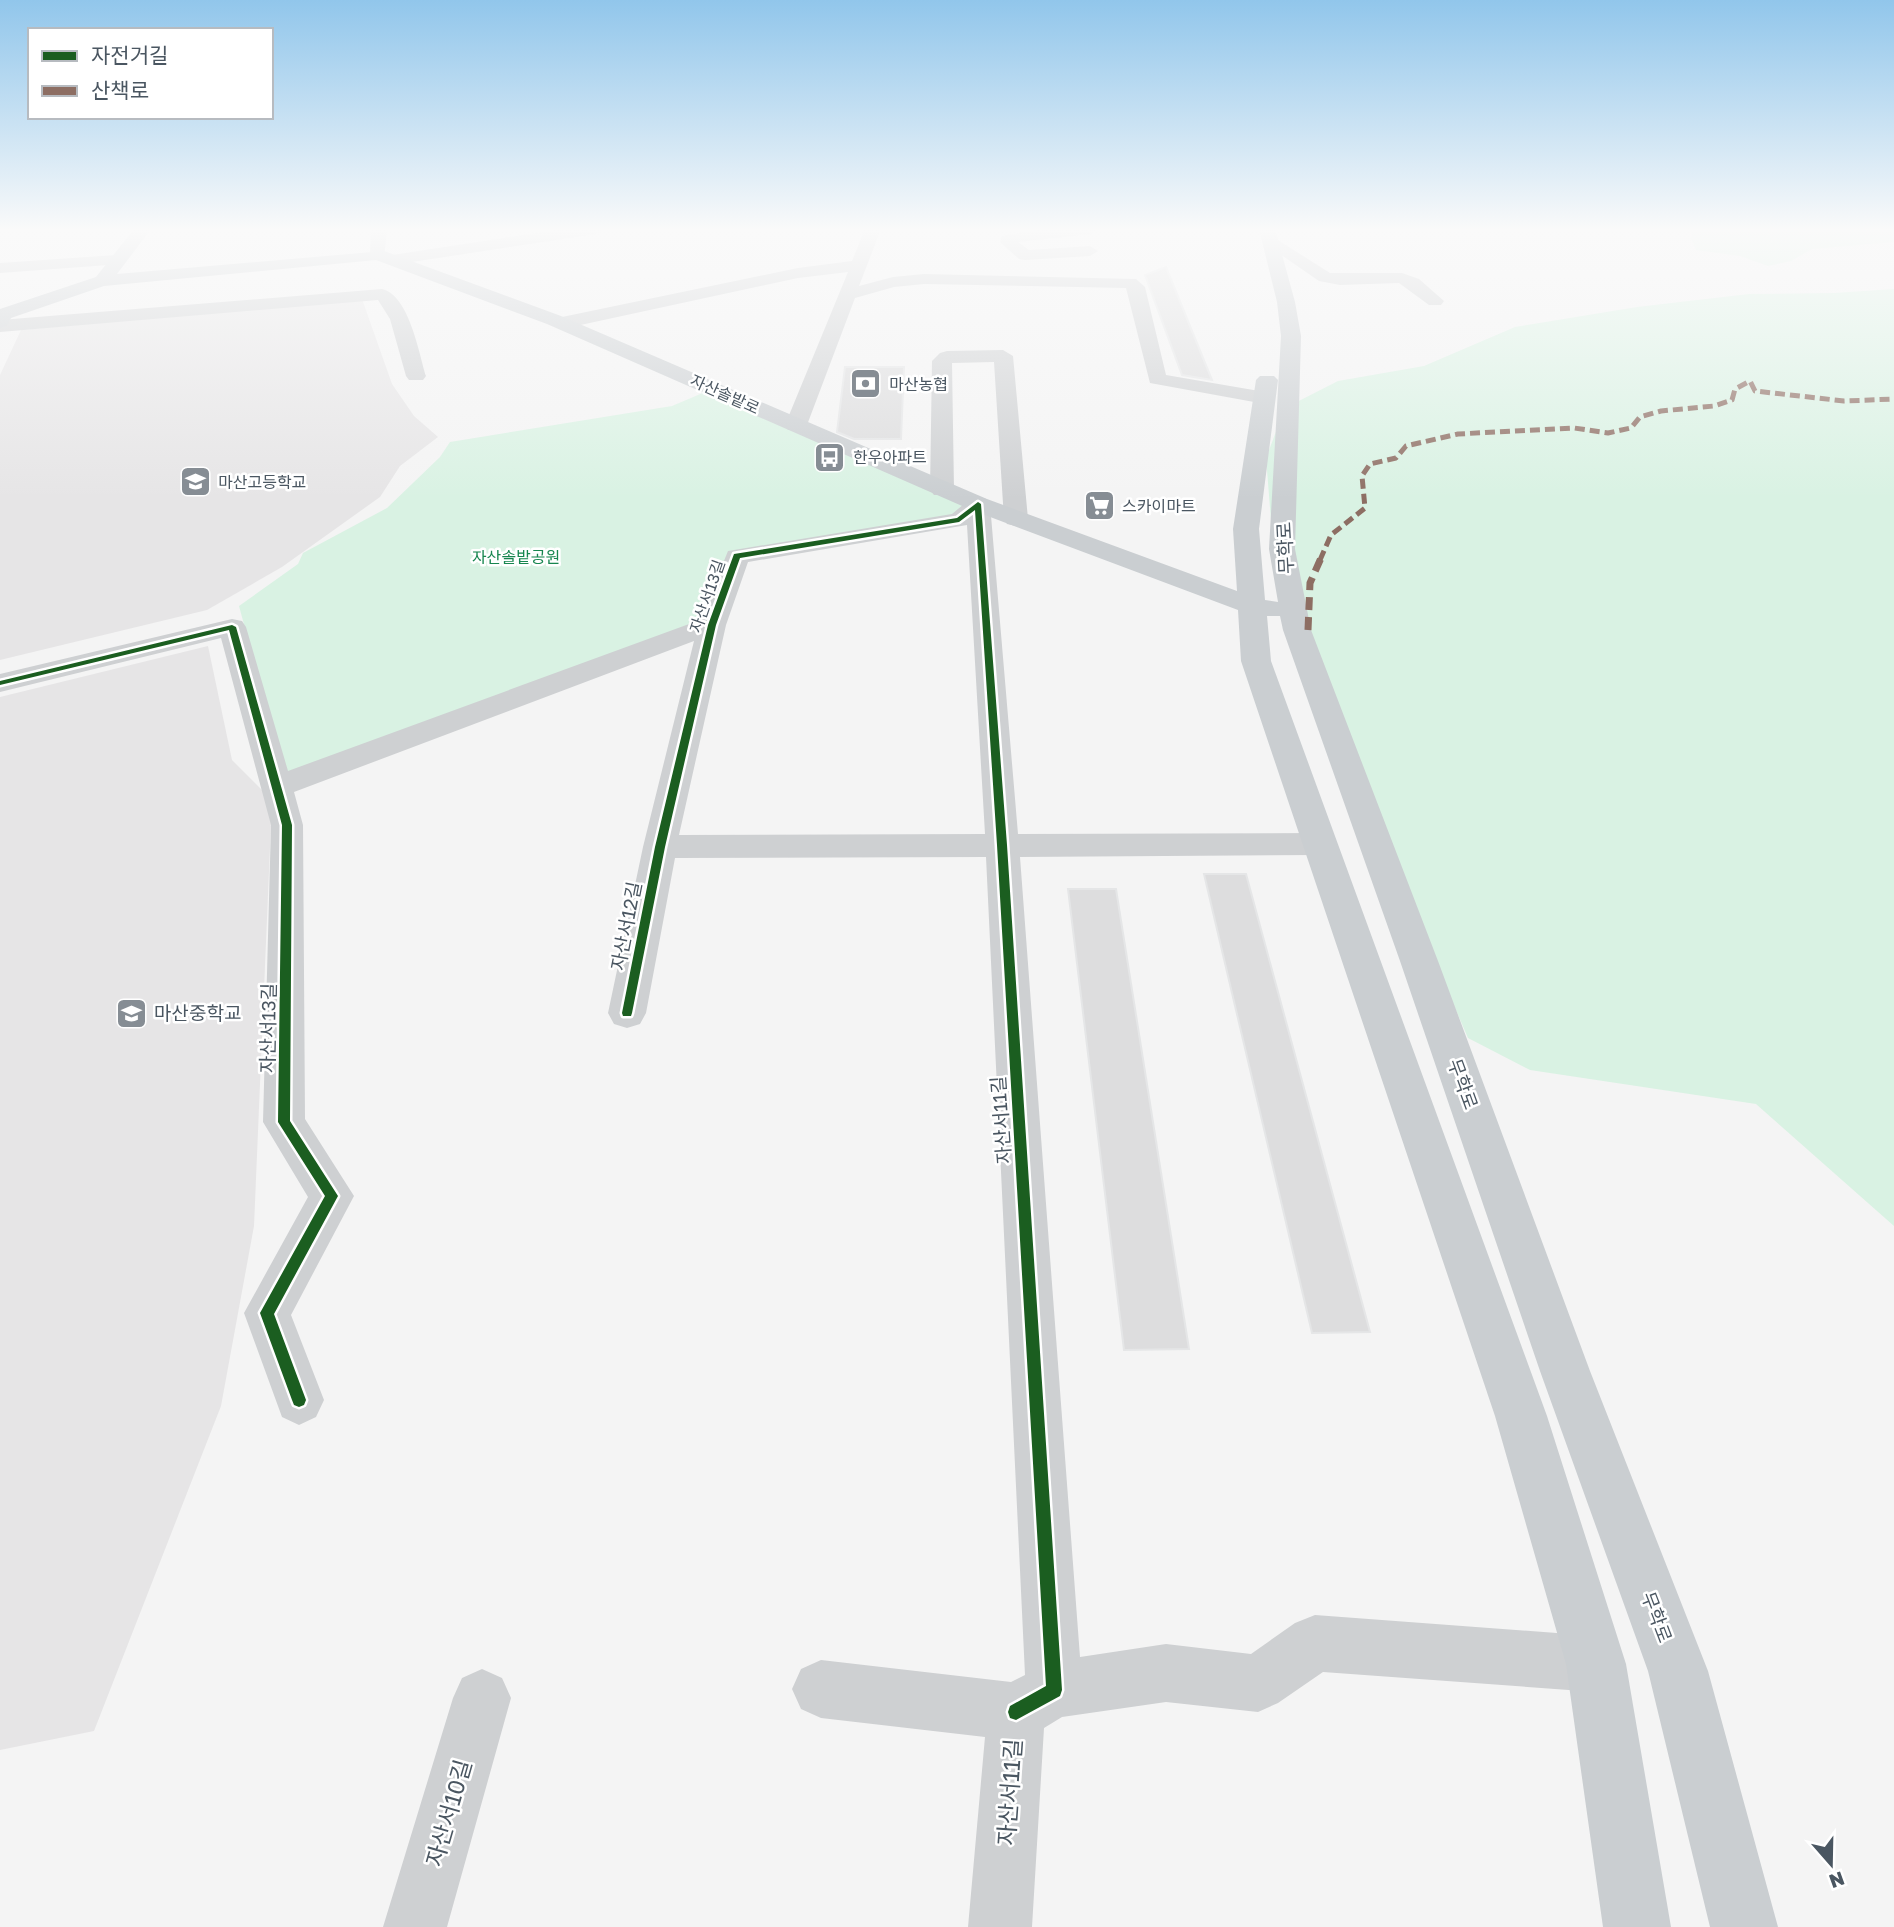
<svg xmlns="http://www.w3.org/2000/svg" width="1894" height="1927" font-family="'Golos Text','Noto Sans KR',sans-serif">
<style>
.education{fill:#e6e5e6}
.green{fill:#d9f2e3}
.building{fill:#ddddde;stroke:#e5e6e7;stroke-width:2}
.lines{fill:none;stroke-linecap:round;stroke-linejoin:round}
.minor{fill:#ced0d2;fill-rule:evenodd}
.major{fill:#caced1;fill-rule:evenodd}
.quiet-far1{stroke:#8d6e63;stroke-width:5;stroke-dasharray:10 5;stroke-linecap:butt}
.quiet{stroke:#8d6e63;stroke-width:7;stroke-dasharray:13 7;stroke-linecap:butt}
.cycleway-casing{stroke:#fff;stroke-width:5}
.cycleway{fill:#1b5e20;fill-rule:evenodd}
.labels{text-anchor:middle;stroke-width:5;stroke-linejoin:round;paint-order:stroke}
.far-poi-label{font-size:16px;fill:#4a5661;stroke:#fff;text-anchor:start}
.far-street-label{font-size:16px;fill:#4a5661;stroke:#fff}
.far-park-label{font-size:16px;fill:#17864f;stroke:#fff}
.street-label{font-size:19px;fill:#4a5661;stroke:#fff}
.poi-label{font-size:19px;fill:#4a5661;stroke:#fff;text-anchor:start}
.near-street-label{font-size:23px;fill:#4a5661;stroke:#fff}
</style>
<rect width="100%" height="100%" fill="#f4f4f4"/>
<path class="education" d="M362,299L392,384L414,416L438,437L400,466L380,497L282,567L207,610L0,660V375L21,330Z
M208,646L232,760L272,800L254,1226L221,1406L94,1731L0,1750V697Z"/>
<path class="green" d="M1694,229H1894V242L1812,249L1791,261L1768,266L1740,256L1696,250L1691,238Z
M1894,289V1226L1756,1104L1530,1070L1468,1038L1305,661L1272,532L1266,458L1285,408L1338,381L1424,366L1515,327L1637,307L1749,294L1834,293Z
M705,392L967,507L955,517L732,554L706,620L285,775L239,606L298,564L303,553L387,508L440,457L450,442L672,406Z"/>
<path class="building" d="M1166,267L1212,380L1182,375L1145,275Z
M845,367H904L901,439H854L837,432Z
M1204,874H1246L1370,1332L1312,1333Z
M1068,889H1116L1189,1349L1124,1350Z"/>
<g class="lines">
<path class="minor" d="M371,229H387L384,259H372L370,255Z
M562,229H604L596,234L392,265L384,260L392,255Z
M865,229H881L859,286L893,277L924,274L1136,279L1145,287L1166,375L1265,392L1272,394L1275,398L1272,402L1265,404L1150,383L1126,288L924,284L894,287L855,298L807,425L804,430H788L785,425L848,272L798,278L562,329L553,323L562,317L798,268L852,261Z
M1043,229H1099L1091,234L1018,242L1029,250L1090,246L1098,251L1090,256L1025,260L1019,259L1000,242L1002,236Z
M1270,235L1330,273H1402L1419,279L1444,301L1441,305H1429L1399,283L1340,285L1319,281L1264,243L1262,240L1264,237Z
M116,255L122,256L124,260L122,264L0,273V263Z
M382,289C409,295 419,353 426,376L423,380H409L406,376L390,319L378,300L0,332V320Z
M1003,350L1013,356L1028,519L1025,524L1016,526L1007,524L1004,519L994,362L952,363L954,490L950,495H934L930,490L932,361L940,353L947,351Z
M978,497L986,499L990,504L1018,834L1318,833L1330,836L1335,844L1330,852L1318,855L1020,857L1080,1657L1166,1644L1251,1654L1295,1623L1315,1615L1596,1636L1616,1644L1624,1664L1616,1684L1596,1692L1323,1672L1278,1703L1258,1712L1166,1702L1062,1717L1044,1728L1032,1927H968L985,1737L821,1718L801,1709L792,1689L801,1669L821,1660L1011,1682L1025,1675L986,857L675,858L646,1013L640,1024L627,1028L614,1024L608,1013L643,847L694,641L294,792L303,825L305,1119L354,1196L291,1315L324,1400L316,1417L299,1425L282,1417L244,1313L308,1197L263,1122L271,825L221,638L0,692V674L232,619L242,621L246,627L288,771L700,620L728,551L952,514L970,499ZM967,525L985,834L679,835L726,625L748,562Z
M482,1669L502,1678L511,1698L447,1927H383L453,1698L462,1678Z"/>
<path class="major" d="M134,229H151L117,274L384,251L561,316L987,499L1237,591L1233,529L1256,380L1260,376H1274L1278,380L1259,529L1265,600L1278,602L1269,549L1281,336L1277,302L1259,229H1275L1295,302L1301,336L1295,549L1311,630L1438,961L1590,1371L1708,1671L1778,1927H1710L1648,1671L1540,1371L1400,961L1283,630L1280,616H1267L1271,661L1547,1416L1626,1664L1671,1927H1603L1566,1664L1495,1416L1241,661L1238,610L969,509L547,324L376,260L104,286L11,318L7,326L0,328V309L96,277Z"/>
<path class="quiet-far1" d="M1320,560L1331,535L1365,508L1362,476L1370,464L1396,458L1406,446L1458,434L1574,428L1608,433L1631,428L1640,417L1661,411L1714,406L1732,400L1735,389L1750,381L1755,391L1844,401L1894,399"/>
<path class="quiet" d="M1308,630L1310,583L1321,558"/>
<defs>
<path id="cycleway" d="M978,502L981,504L1007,845L1062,1690L1060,1696L1016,1720L1010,1718L1008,1712L1010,1706L1046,1686L997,845L975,510L959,522L740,558L716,625L665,847L632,1013L631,1016H623L622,1013L655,847L708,625L734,554L957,518Z
M232,625L236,627L292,825L290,1121L338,1196L274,1314L306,1400L304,1405L299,1407L294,1405L292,1400L260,1313L325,1196L278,1122L282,825L229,630L0,685V681Z"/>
</defs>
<use href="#cycleway" class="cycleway-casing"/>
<use href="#cycleway" class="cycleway"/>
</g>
<linearGradient id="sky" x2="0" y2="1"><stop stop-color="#91c6eb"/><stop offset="0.46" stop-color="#fafafa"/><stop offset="1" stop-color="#fafafa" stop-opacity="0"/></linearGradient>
<rect width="1894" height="499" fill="url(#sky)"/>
<defs>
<symbol id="bank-square" viewBox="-11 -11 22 22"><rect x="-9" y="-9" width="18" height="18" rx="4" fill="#868d94" stroke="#fff"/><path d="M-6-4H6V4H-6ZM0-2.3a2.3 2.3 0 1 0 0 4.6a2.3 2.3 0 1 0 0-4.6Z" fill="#fff"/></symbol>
<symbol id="bus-square" viewBox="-11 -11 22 22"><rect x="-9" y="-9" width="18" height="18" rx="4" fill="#868d94" stroke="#fff"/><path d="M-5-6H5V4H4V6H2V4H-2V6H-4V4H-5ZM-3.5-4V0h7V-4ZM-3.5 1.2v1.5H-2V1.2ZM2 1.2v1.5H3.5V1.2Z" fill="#fff"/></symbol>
<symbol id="school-square" viewBox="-11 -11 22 22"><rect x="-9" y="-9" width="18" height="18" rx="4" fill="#868d94" stroke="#fff"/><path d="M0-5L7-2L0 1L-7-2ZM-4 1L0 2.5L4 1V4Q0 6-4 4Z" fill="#fff"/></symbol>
<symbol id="supermarket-square" viewBox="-11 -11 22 22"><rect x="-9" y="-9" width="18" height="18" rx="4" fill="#868d94" stroke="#fff"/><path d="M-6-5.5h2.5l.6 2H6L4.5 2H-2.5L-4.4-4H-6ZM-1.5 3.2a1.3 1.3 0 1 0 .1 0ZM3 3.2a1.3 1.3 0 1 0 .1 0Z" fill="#fff"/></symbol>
</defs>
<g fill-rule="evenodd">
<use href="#bank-square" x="848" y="366" width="35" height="35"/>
<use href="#bus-square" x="812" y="440" width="35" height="35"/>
<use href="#school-square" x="178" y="464" width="35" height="35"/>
<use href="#supermarket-square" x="1082" y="488" width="35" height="35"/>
<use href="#school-square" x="114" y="996" width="35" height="35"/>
</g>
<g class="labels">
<g class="far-poi-label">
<text x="889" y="390">마산농협</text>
<text x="853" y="463">한우아파트</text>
<text x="218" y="488">마산고등학교</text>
<text x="1122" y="512">스카이마트</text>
</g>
<g class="far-street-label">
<text transform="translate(725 394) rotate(24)" y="6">자산솔밭로</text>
<text transform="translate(707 596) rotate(-71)" y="6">자산서13길</text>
</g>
<g class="far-park-label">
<text x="516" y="563">자산솔밭공원</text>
</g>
<g class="street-label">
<text transform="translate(1285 548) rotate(-93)" y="7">무학로</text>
<text transform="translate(626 926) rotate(-79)" y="7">자산서12길</text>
<text transform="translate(268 1028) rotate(-89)" y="7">자산서13길</text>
<text transform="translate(1463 1084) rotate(70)" y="7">무학로</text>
<text transform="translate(1001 1120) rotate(-94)" y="7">자산서11길</text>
<text transform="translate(1657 1617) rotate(69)" y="7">무학로</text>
</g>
<g class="poi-label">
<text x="154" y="1020">마산중학교</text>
</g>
<g class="near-street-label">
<text transform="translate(1010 1792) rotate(-86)" y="8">자산서11길</text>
<text transform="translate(449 1813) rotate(-74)" y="8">자산서10길</text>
</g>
</g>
<rect x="28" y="28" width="245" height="91" fill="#ffffff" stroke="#b7bbc0" stroke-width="2"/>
<rect x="42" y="51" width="35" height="10" fill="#1b5e20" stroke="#b7bbc0" stroke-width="2"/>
<text x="91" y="63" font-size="21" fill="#4a5661">자전거길</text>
<rect x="42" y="86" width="35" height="10" fill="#8d6e63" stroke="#b7bbc0" stroke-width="2"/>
<text x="91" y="98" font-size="21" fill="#4a5661">산책로</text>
<g transform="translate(1831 1864) rotate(160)" stroke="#ffffff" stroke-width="5" paint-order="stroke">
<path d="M0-5L12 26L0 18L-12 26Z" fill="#4a5661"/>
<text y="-10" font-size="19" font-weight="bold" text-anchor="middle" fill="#4a5661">N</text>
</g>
</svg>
